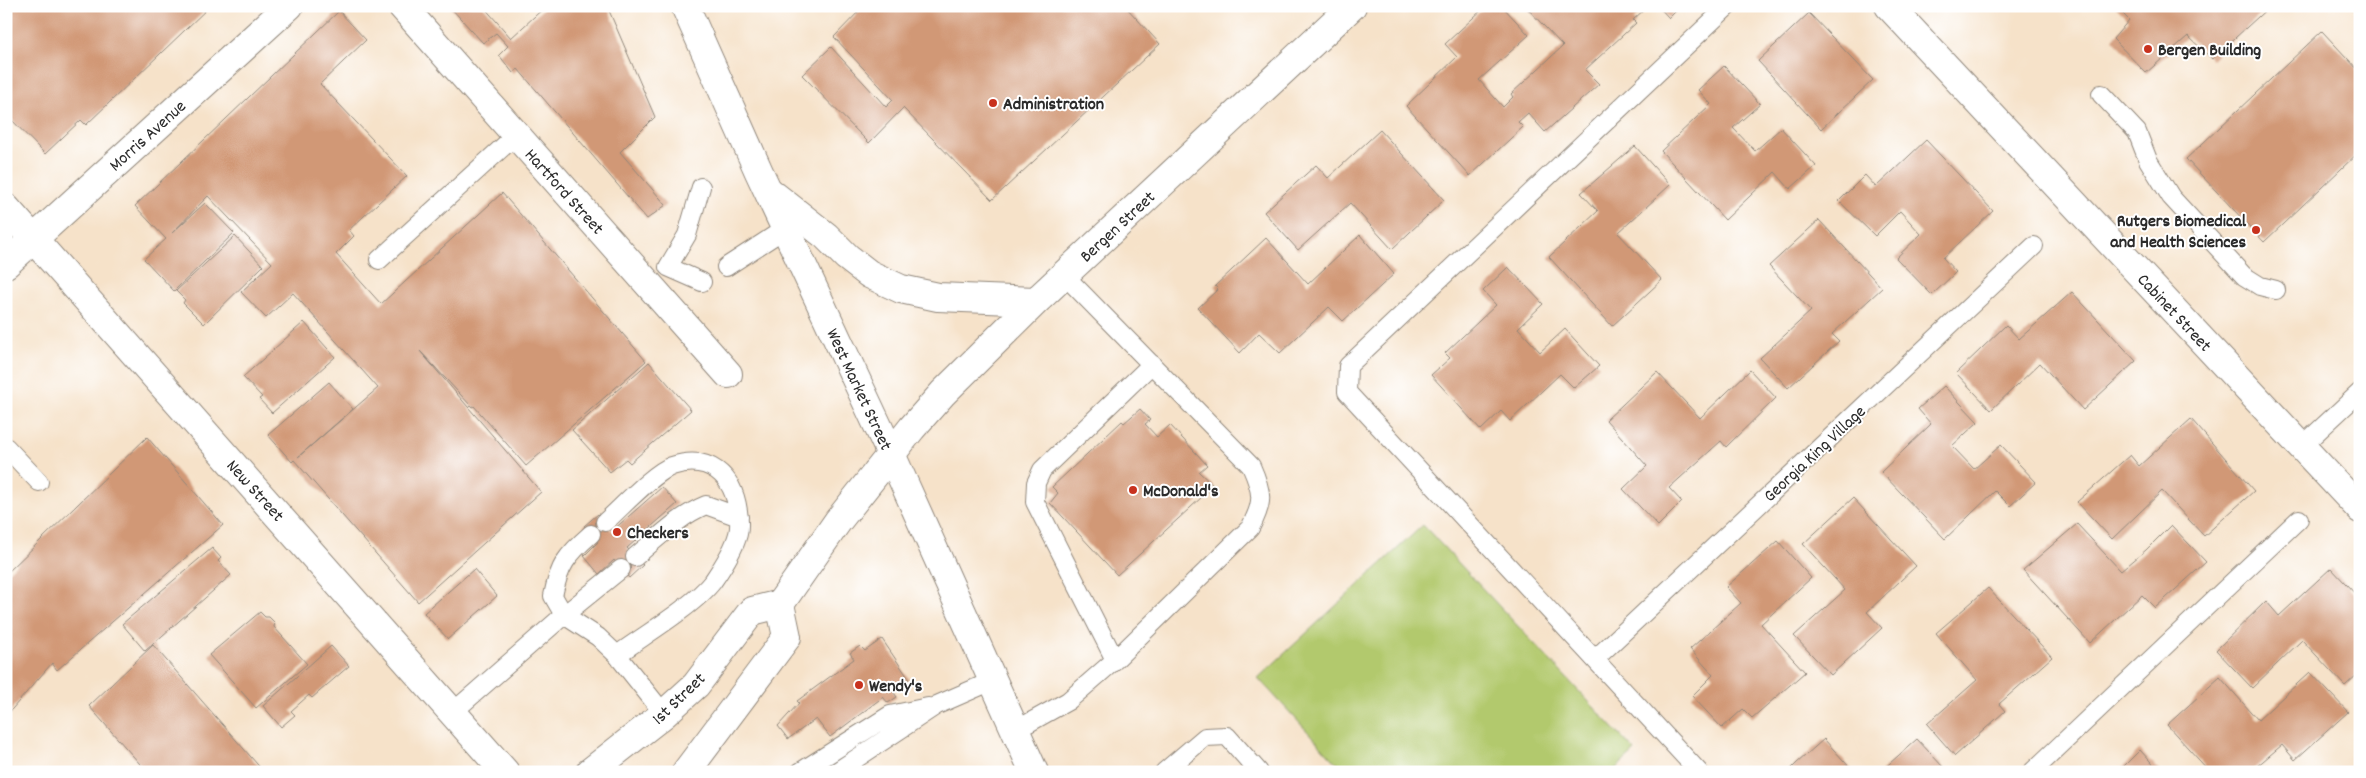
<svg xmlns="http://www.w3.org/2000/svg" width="2366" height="778" font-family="Dekko,sans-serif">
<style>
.green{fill:#b2c96d;stroke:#6e7a4c}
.building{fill:#d19876}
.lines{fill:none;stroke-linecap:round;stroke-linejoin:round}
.lane-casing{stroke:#90867a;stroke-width:20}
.street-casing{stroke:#90867a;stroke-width:30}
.secondary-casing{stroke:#90867a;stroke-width:30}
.primary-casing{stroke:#90867a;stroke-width:30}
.lane{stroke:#fff;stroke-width:18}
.street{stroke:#fff;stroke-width:28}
.secondary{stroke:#fff;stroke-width:28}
.primary{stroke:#fff;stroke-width:28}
.poi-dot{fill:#c8321e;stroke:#fff;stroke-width:2}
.labels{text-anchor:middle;stroke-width:4;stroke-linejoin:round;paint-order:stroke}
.poi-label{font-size:18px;font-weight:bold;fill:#2b2b2b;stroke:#fff;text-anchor:start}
.street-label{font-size:18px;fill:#2b2b2b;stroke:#fff}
</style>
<rect width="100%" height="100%" fill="#fff"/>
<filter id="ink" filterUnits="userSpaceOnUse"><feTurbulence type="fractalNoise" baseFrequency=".02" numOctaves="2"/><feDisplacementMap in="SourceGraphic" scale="10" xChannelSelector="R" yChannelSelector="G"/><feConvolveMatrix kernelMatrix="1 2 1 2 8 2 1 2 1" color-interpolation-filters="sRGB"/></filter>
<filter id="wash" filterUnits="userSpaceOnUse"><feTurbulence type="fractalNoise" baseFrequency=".0096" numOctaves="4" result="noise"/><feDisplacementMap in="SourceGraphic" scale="20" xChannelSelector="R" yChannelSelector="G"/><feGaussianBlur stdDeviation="1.12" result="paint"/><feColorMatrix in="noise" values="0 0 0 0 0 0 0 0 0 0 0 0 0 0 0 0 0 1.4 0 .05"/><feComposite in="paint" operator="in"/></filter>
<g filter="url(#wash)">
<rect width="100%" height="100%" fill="#f6e2c9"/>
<path class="green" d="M1423,525L1635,751L1612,772H1345L1258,678Z"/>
<g id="blocks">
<path class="building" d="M6,6H210L86,125L81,120L45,154L6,114Z
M451,6H483L511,38L546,6H607L655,117L620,152L666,205L647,219L518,69L513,73L499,55L508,46L496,33L483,43L450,7Z
M864,6H1125L1160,44L992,200L903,108L869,143L802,75L831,47L886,107L893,100L834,37Z
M1486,6H1502L1529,35L1479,80L1503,107L1513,97L1511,94L1563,46L1525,6H1648L1633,20L1636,23L1585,70L1599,84L1545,132L1528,113L1518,122L1523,127L1470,176L1406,106L1457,57L1445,44Z
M1658,6H1681L1669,18Z
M2115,6H2270L2212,59L2188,36L2146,73L2113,39L2129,20Z
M339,11L366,40L320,84L407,176L349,230L354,236L336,254L381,304L502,193L646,361L526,466L474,406L472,407L420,351L541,492L418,602L294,460L292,462L268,435L329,382L353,409L298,457L378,388L293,293L266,318L241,292L272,263L208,196L172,233L205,203L234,233L174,291L144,259L166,239L135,206Z
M1809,13L1873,80L1821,129L1758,61Z
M2322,31L2360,72V151L2264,242L2186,159Z
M1724,66L1760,104L1733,128L1755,151L1781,128L1816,166L1790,189L1775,172L1725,220L1661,151L1711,104L1698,90Z
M1380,130L1444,200L1392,249L1350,203L1298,250L1264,212L1316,165L1328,178Z
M1926,140L1993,211L1943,258L1956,272L1932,295L1896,258L1921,234L1900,211L1875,236L1839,201L1865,175L1876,187Z
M1635,146L1670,185L1618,233L1662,280L1612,326L1549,257L1598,211L1581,193Z
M1819,220L1882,288L1832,334L1839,341L1788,388L1760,358L1811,311L1769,266Z
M1360,235L1394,274L1343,321L1329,307L1280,353L1259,333L1240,353L1198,308L1218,289L1215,286L1266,238L1308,284Z
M235,236L263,266L204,324L183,303L185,300L176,291Z
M1508,267L1543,304L1518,328L1540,352L1565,329L1599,366L1574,388L1560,374L1510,421L1501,411L1481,430L1431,375L1450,358L1445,353L1496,305L1483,291Z
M2072,292L2136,361L2083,410L2040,363L1991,410L1956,373L2006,325L2019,339Z
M304,322L335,357L272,413L259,399L262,397L243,377Z
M649,362L691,410L630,463L626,459L610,472L572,430Z
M1750,370L1776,398L1726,447L1721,441L1669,488L1682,502L1658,526L1623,489L1647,466L1606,420L1657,372L1700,418Z
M1944,386L1978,422L1952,446L1974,469L2001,445L2036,482L2010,506L1995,491L1945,539L1881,472L1931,424L1918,409Z
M1140,409L1150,420L1145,424L1157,437L1170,425L1207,465L1199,472L1214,486L1117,575L1050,503L1058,493L1052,487L1122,421L1124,423Z
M2191,419L2254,491L2204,536L2162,491L2112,539L2077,502L2130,455L2139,466Z
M147,437L223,525L57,670L52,663L6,716V574Z
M662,487L677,504L627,548L643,565L629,578L614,560L599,574L584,556L598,542L584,526L598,514L612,531Z
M1853,498L1916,566L1867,612L1882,628L1831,675L1794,636L1845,590L1803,544Z
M2077,524L2121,571L2146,550L2171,525L2206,562L2155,608L2142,595L2090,643L2023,570Z
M1778,541L1811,578L1761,624L1805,672L1752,718L1743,709L1722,728L1692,696L1713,675L1690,649L1741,603L1726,587Z
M212,548L221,558L218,561L231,575L145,651L122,624Z
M2331,568L2360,599V672L2345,686L2302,640L2252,688L2216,650L2266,601L2279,616Z
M474,569L497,596L448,639L424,613Z
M1988,588L2052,657L1999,704L2005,711L1955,756L1927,724L1977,680L1936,633Z
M260,612L265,617H269L275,623L274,627L307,664L256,708L209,655Z
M882,639L909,679L892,690L897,697L888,703L883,697L830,737L816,719L788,739L778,726L799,703L797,701L854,659L850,653L860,646L865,651Z
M153,645L264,772H147L89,706Z
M331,646L349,666L312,698L309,695L291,711L295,715L281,727L263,706Z
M2310,672L2348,712L2295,760L2282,745L2250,772H2210L2167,725L2220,677L2258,720Z
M1824,739L1854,772H1788L1797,763Z
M1917,739L1944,768L1939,772H1880Z
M2140,750L2160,772H2118Z"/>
</g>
</g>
<g filter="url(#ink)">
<use href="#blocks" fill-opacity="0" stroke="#90867a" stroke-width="1"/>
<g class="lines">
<defs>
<path id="lane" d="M2101,94L2137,132L2148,160L2171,197L2244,276L2260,286L2276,290
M701,187L687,235L668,267L702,282
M379,260L515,136
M726,267L786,228
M6,447L39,482
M2301,447L2360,392
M605,522C621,508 653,473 672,466C709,454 733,475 738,511C739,518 740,527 738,534C734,550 722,568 713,581C695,605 643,636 617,655
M591,534C567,555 559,565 553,596L564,615L621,569
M635,557C658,538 679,516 706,505L739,517
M1595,659L2034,246
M1115,660L1035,502L1036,483L1042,470L1152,364
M453,712L564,615L598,637L617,655L664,714
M1016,730L1068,701L1115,660L1250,528C1264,502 1263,493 1251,466L1065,276
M800,772L890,715L928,707
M836,772L937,705L992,681
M1164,772L1205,737L1227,736L1259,772
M1699,772L1347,392L1348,366L1728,6
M2032,772L2299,519"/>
<path id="street" d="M402,6L728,374
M1889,6L2360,509
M6,208L505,772
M6,264L289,6"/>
<path id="secondary" d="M770,192L826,236L847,257L869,274L901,289L938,297L1036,301
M590,772L664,714L696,685L752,611L780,604L838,521L912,428L943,393L1036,301L1352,6
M686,772L787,637L780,604"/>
<path id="primary" d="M685,6L759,172L891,454L1034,772"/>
</defs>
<use href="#lane" class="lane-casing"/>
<use href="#street" class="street-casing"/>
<use href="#secondary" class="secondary-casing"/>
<use href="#primary" class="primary-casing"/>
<use href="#lane" class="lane"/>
<use href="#street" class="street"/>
<use href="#secondary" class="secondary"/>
<use href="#primary" class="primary"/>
</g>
</g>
<g class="poi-dot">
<circle cx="2148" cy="49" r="5"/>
<circle cx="993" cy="103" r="5"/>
<circle cx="2256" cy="230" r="5"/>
<circle cx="1133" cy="490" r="5"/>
<circle cx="617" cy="532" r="5"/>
<circle cx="859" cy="685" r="5"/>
</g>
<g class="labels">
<g class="poi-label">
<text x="2158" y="55">Bergen Building</text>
<text x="1003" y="109">Administration</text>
<text x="2246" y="226" text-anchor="end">Rutgers Biomedical<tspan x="2246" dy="21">and Health Sciences</tspan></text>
<text x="1143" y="496">McDonald's</text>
<text x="627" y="538">Checkers</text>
<text x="869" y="691">Wendy's</text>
</g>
<g class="street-label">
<text transform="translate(147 135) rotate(-42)" y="6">Morris Avenue</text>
<text transform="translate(565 191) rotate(48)" y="6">Hartford Street</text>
<text transform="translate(1117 226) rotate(-43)" y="6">Bergen Street</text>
<text transform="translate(2175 312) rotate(47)" y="6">Cabinet Street</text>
<text transform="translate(860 389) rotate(65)" y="6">West Market Street</text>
<text transform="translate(1814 453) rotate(-43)" y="6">Georgia King Village</text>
<text transform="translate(256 490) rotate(48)" y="6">New Street</text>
<text transform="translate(678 698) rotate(-44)" y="6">1st Street</text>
</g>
</g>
<rect width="2366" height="778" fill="none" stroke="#fff" stroke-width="25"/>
</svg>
